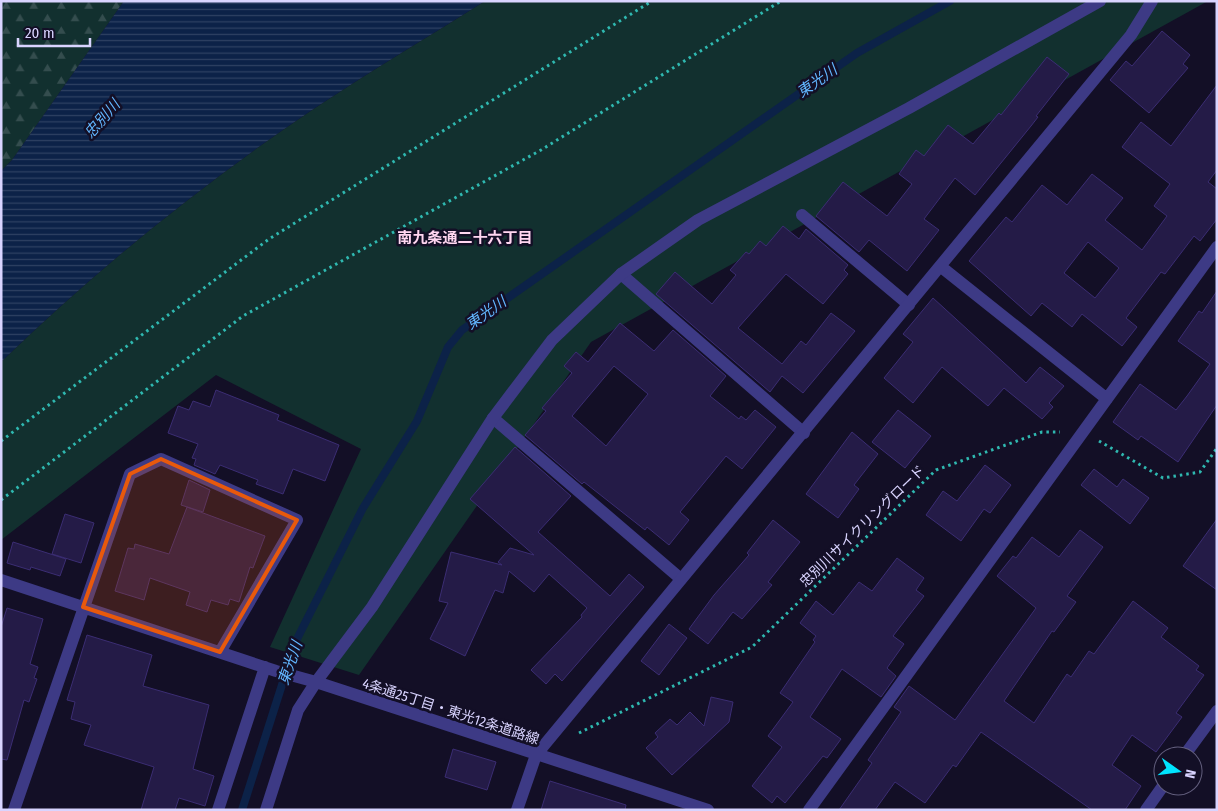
<svg xmlns="http://www.w3.org/2000/svg" width="1218" height="811" font-family="'Fira Sans Condensed','Noto Sans JP',sans-serif">
<style>
.green{fill:#12302f}
.forest{fill:url(#forest-firs)}
.water{fill:url(#water-rules)}
.lines{fill:none;stroke-linecap:round;stroke-linejoin:round}
.stream{stroke:#0c2248;stroke-width:8}
.building{fill:#241b47;stroke:#3b2d73;fill-rule:evenodd}
.path{stroke:#2fb8b0;stroke-width:3;stroke-dasharray:2.5 4;stroke-linecap:butt}
.lane{stroke:#3d3a85;stroke-width:12}
.street{stroke:#3d3a85;stroke-width:12}
.marked{fill:#e8590c;fill-opacity:0.2;stroke:#e8590c;stroke-width:4;stroke-linejoin:round}
.labels{text-anchor:middle;stroke-width:5;stroke-linejoin:round;paint-order:stroke}
.street-label{font-size:14px;fill:#d9d4ff;stroke:#130f26}
.water-label{font-size:15px;font-style:italic;fill:#62b6ff;stroke:#130f26}
.neighbourhood-label{font-size:15px;font-weight:bold;fill:#ffd6f0;stroke:#130f26}
</style>
<defs>
<pattern id="forest-firs" width="22" height="20" patternUnits="userSpaceOnUse" patternTransform="scale(1.25)"><rect width="22" height="20" fill="#12302f"/><path d="M5 1l3.5 6h-7zM16 11l3.5 6h-7z" fill="#344d4e"/></pattern>
<pattern id="water-rules" width="6" height="5" patternUnits="userSpaceOnUse" patternTransform="scale(1.25)"><rect width="6" height="5" fill="#0c2248"/><path d="M0 2.5h6" fill="none" stroke="#2f4163"/></pattern>
</defs>
<rect width="100%" height="100%" fill="#130f26"/>
<path class="green" d="M485,1H1208L591,342L359,675L270,647L361,449L216,375L1,540V362C97,269 202,184 312,110C369,72 428,37 485,1Z"/>
<path class="forest" d="M1,1H124L12,160L1,171Z"/>
<path class="water" d="M124,1H485C428,37 369,72 312,110C202,184 97,269 1,362V171L12,160Z"/>
<g class="lines">
<path class="stream" d="M242,810L296,641L363,508L417,421L448,347L462,330L857,53L950,1"/>
</g>
<path class="building" d="M1162,31L1190,55L1183,64L1188,68L1149,113L1110,80L1126,61L1132,66Z
M1047,57L1069,74L1036,116L1038,117L1031,126L975,195L955,178L924,219L939,230L907,271L869,240L859,252L816,216L843,182L887,216L912,184L899,174L916,150L924,156L948,125L973,144L999,113L1001,115Z
M1217,85V170L1208,182L1217,189V219L1200,241L1194,236L1165,274L1161,272L1126,318L1137,327L1122,346L1082,314L1072,327L1042,303L1031,316L969,261L1006,217L1012,222L1042,185L1067,205L1092,174L1123,198L1105,220L1142,250L1167,216L1154,206L1170,184L1122,147L1141,122L1171,146ZM1088,242L1119,268L1095,298L1064,273Z
M783,226L799,239L806,229L848,265L844,270L848,274L823,304L786,274L738,328L782,364L801,341L806,345L831,313L855,331L803,393L782,376L770,392L656,294L675,272L712,304L736,275L730,270L746,252L749,254L760,241L766,246Z
M1217,291V405L1178,462L1141,436L1138,440L1113,422L1140,384L1176,410L1187,396L1210,364L1178,341L1199,311L1202,313Z
M933,298L1026,383L1040,367L1064,386L1049,403L1053,407L1042,419L1004,388L988,406L942,367L913,403L884,378L913,342L903,334Z
M620,323L654,351L673,330L726,376L710,396L739,419L741,416L746,420L755,410L776,427L742,469L726,456L680,512L689,520L669,545L647,527L645,530L584,482L582,484L525,435L546,411L542,408L572,373L564,366L576,352L588,362ZM614,366L648,394L606,446L572,416Z
M216,390L279,415L277,420L339,445L325,481L293,469L283,494L256,484L258,480L220,465L215,474L194,465L196,459L192,458L198,444L168,433L178,406L189,410L193,401L210,407Z
M898,410L931,436L905,468L872,442Z
M852,432L878,454L854,485L859,489L838,518L806,494Z
M515,447L571,496L538,532L610,596L629,574L644,587L562,681L555,674L546,684L531,670L582,617L581,615L587,608L549,574L534,592L509,571L503,593L495,590L465,656L430,639L448,603L439,601L451,552L502,565L498,562L510,548L534,555L470,499Z
M985,465L1011,485L990,513L984,509L961,541L926,515L943,491L957,501Z
M1094,469L1117,487L1123,479L1149,498L1130,524L1081,485Z
M189,480L210,490L203,512L181,505Z
M187,507L265,536L253,568L250,567L239,602L230,599L228,605L211,600L207,612L186,605L190,592L150,578L144,600L115,591L128,548L134,549L135,544L169,554Z
M65,514L94,523L81,563L52,554Z
M1217,519V590L1183,566Z
M773,520L800,542L768,582L772,585L742,619L733,612L708,644L689,629L714,595L749,555L747,553Z
M1080,530L1103,547L1067,596L1076,602L1054,632L1052,631L1004,701L1034,723L1067,674L1071,677L1089,651L1094,654L1133,601L1168,628L1161,637L1199,666L1196,670L1204,675L1176,713L1182,717L1156,752L1132,735L1112,765L1141,786L1125,810H1092L981,732L956,767L953,765L925,803L895,782L875,810H839L872,763L868,760L901,712L894,707L909,686L955,720L1036,608L997,576L1013,556L1016,558L1032,537L1059,557Z
M13,542L66,559L60,576L31,567L30,570L7,563Z
M897,558L924,578L916,590L924,596L893,636L904,644L887,668L896,676L881,697L842,669L810,717L841,739L827,758L823,756L785,803L777,796L772,803L752,786L782,747L768,736L793,702L780,693L815,642L813,640L816,636L800,623L816,601L833,615L859,582L872,591Z
M7,608L43,619L30,664L38,667L34,678L37,679L29,702L24,700L7,760L1,759V627Z
M669,624L687,638L659,675L641,661Z
M87,635L152,655L143,686L209,705L193,769L214,776L205,806L179,798L175,810H141L154,767L84,745L91,725L71,719L75,702L67,700Z
M711,697L733,702L729,722L672,775L646,748L658,737L655,733L670,719L677,725L690,712L704,726Z
M453,749L496,762L487,790L445,777Z
M550,781L626,805L625,810H541Z"/>
<g class="lines">
<path class="path" d="M1,441L269,239L652,1
M1099,441L1163,478L1200,472L1217,448
M1,500L243,316L541,150L781,1
M579,733L752,647L936,470L1042,432H1060"/>
<path class="lane" d="M802,215L909,305
M621,274L804,433
M493,418L681,579"/>
<path class="street" d="M940,266L1107,399
M1,580L276,671L316,682L708,810
M1184,756L1217,711
M14,810L130,474L161,459L297,520L220,652
M218,810L265,667
M266,810L298,710L316,682L372,607L493,418L552,340L621,274L698,220L909,108L1100,1
M517,810L536,755L1131,35L1152,1
M809,810L1217,247
M1146,810L1163,786"/>
</g>
<path class="marked" d="M161,459L297,520L220,652L83,607L130,474Z"/>
<g class="labels">
<g class="street-label">
<text transform="translate(862 526) rotate(-44)" y="5">忠別川サイクリングロード</text>
<text transform="translate(451 711) rotate(18)" y="5">4条通25丁目・東光12条道路線</text>
</g>
<g class="water-label">
<text transform="translate(817 81) rotate(-35)" y="5">東光川</text>
<text transform="translate(102 119) rotate(-49)" y="5">忠別川</text>
<text transform="translate(486 313) rotate(-35)" y="5">東光川</text>
<text transform="translate(290 663) rotate(-71)" y="5">東光川</text>
</g>
<g class="neighbourhood-label">
<text x="465" y="243">南九条通二十六丁目</text>
</g>
</g>
<rect width="1218" height="811" fill="none" stroke="#d9d4ff" stroke-width="5"/>
<g transform="translate(1178 771) rotate(104)"><circle r="24" fill="#130f26" stroke="#625e7d"/>
<path d="M0-4L9 19L0 12L-9 19Z" fill="#00e5ff"/>
<text y="-8" font-size="14" font-weight="bold" text-anchor="middle" fill="#d9d4ff">N</text>
</g>
<path d="M18 38v8h72v-8" fill="none" stroke="#d9d4ff" stroke-width="2.5"/>
<text x="25" y="38" font-size="15" fill="#d9d4ff" stroke="#130f26" stroke-width="4" paint-order="stroke">20 m</text>
</svg>
